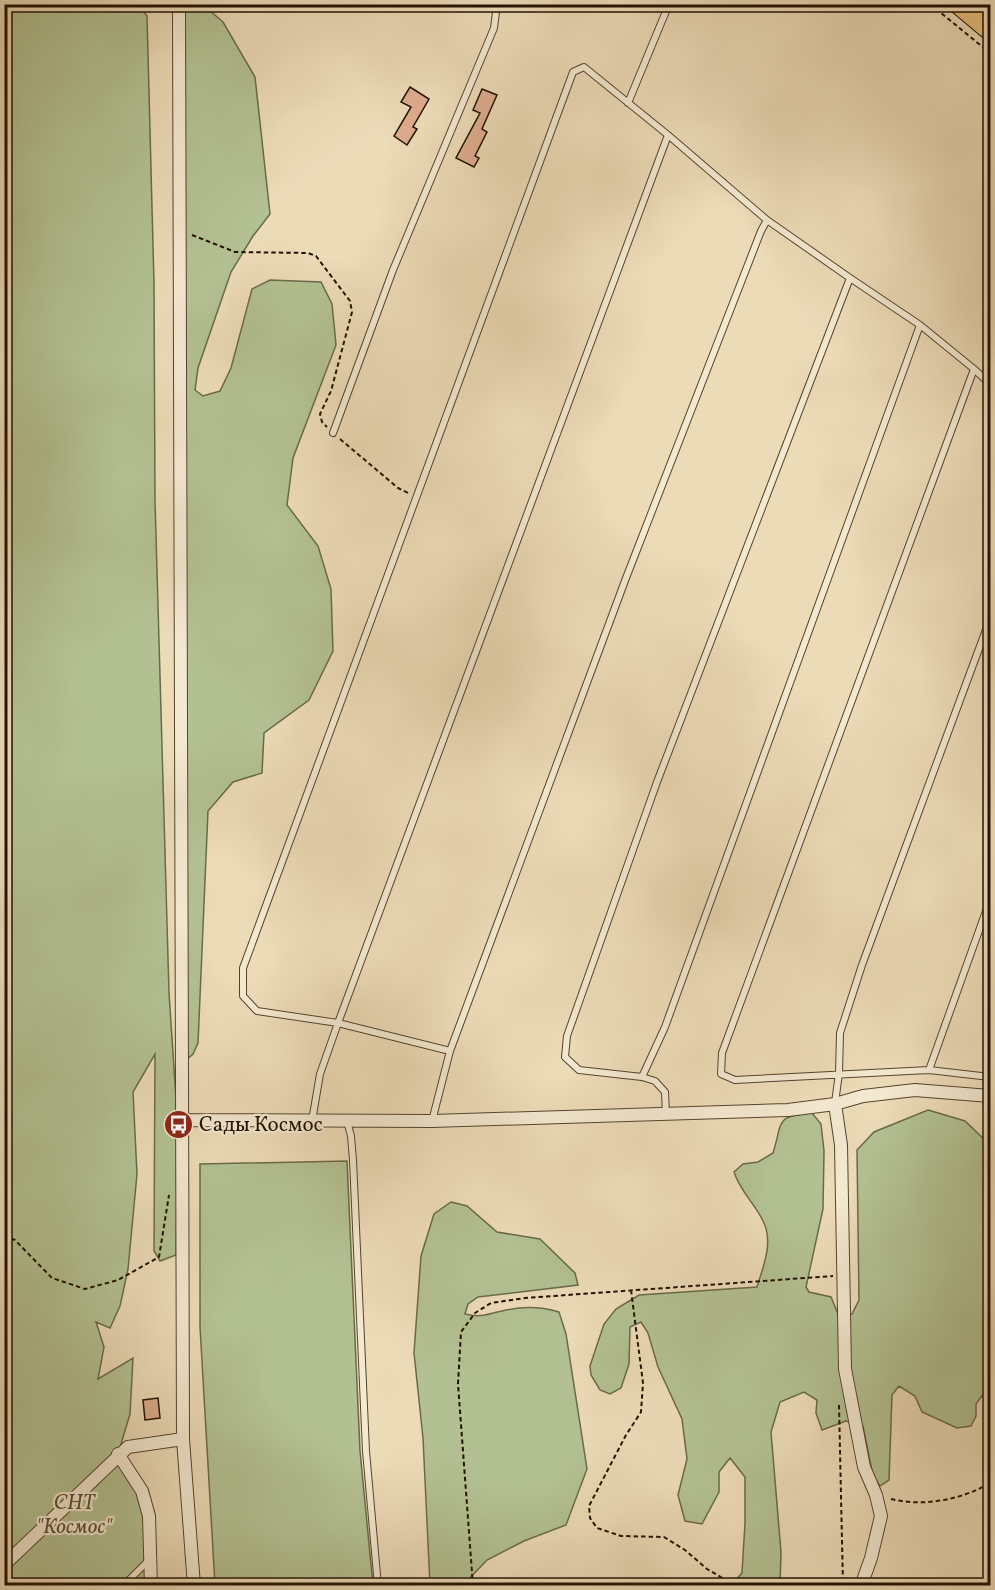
<svg xmlns="http://www.w3.org/2000/svg" width="995" height="1590" font-family="Vollkorn,serif">
<style>
.green{fill:#b3c192;stroke:#6a6a4a;stroke-width:1.5}
.building{fill:#deac8e;stroke:#221201;stroke-width:1.5}
.lines{fill:none;stroke-linecap:round;stroke-linejoin:round}
.service-casing{stroke:#54442e;stroke-width:8}
.minor-casing{stroke:#54442e;stroke-width:14}
.primary-casing{stroke:#221201;stroke-width:22}
.path{stroke:#221201;stroke-width:2;stroke-dasharray:4.5 3;stroke-linecap:butt}
.service{stroke:#f3e8d0;stroke-width:6}
.minor{stroke:#f3e8d0;stroke-width:12}
.primary{stroke:#e6be7c;stroke-width:20}
.labels{text-anchor:middle;stroke-width:4.5;stroke-linejoin:round;paint-order:stroke}
.poi-label{font-size:21px;fill:#221201;stroke:#f3e8d0;text-anchor:start}
.park-label{font-size:21px;font-style:italic;fill:#554f34;stroke:#f3e8d0}
</style>
<rect width="100%" height="100%" fill="#ecdbb7"/>
<filter id="stains"><feTurbulence type="fractalNoise" baseFrequency=".00333" numOctaves="4"/><feColorMatrix values="0 0 0 0 .2 0 0 0 0 .09 0 0 0 0 .02 0 0 0 .5 -.17"/></filter>
<radialGradient id="worn" r=".72"><stop offset=".6" stop-color="#630" stop-opacity="0"/><stop offset="1" stop-color="#630" stop-opacity=".3"/></radialGradient>
<path class="green" d="M5,5H139L147,16L154,284L155,500L169,993L178,1129L176,1255L160,1261L154,1251L155,1054L133,1092L137,1174L128,1269L120,1306L110,1328L96,1322L104,1347L98,1379L133,1358L130,1414L118,1454L142,1491L151,1585L5,1586Z
M180,5H203L223,22L255,77L270,214L253,236L231,272L198,368L195,390L203,396L220,391L231,368L252,289L270,280L321,282L332,304L336,345L293,458L287,505L318,546L331,589L333,651L309,700L264,733L262,773L233,782L208,811L198,1043L193,1054L185,1061Z
M928,1110L965,1121L990,1145V1392L986,1390L976,1404V1416L971,1426L957,1428L922,1412L915,1396L899,1386L892,1395L889,1480L880,1486L873,1476L863,1426L846,1421L822,1430L816,1413L817,1400L804,1392L780,1402L771,1432L781,1552L780,1585H731L742,1573L745,1523V1477L730,1458L719,1472V1492L702,1524L685,1521L678,1495L687,1459L682,1419L658,1367L648,1333L641,1322L630,1327L629,1364L621,1388L610,1394L600,1390L591,1375L590,1366L604,1324L616,1309L639,1295L757,1287C763,1267 774,1242 763,1221C755,1204 740,1191 734,1172L743,1164L758,1162L773,1153C783,1122 774,1116 812,1113L821,1124L824,1151L823,1209L806,1287L809,1292L831,1297L838,1314H852L859,1300L857,1150L874,1132Z
M347,1161L360,1451L373,1585H215L200,1327V1164Z
M451,1202L467,1206L497,1232L540,1239L575,1273L578,1285L478,1297L468,1304L465,1314C482,1318 486,1314 502,1311C522,1306 539,1306 559,1312L566,1334L587,1469L566,1525L524,1541L487,1560L466,1582L467,1585H430L423,1438L414,1353L421,1256L434,1214Z"/>
<path class="building" d="M410,87L429,99L413,127L417,129L407,145L394,136L411,107L401,102Z
M482,89L497,95L482,129L487,132L475,156L479,158L474,167L456,158L480,113L473,110Z
M158,1398L160,1418L145,1420L143,1400Z"/>
<g class="lines">
<defs>
<path id="service" d="M628,103L669,4
M850,278L920,325L974,369
M990,384L974,369L722,1053L721,1074L735,1080L929,1070L990,1077
M333,433L393,270L494,28L497,4
M450,1051L338,1023L257,1011L243,996V968L573,72L584,67L668,135L767,220L850,278L657,782L567,1036L565,1057L579,1070L642,1077L655,1081L665,1092L666,1114
M929,1070L990,900
M642,1077L665,1027L920,325
M835,1103L839,1073L840,1033L862,965L990,619
M312,1121L320,1074L338,1023L668,135
M347,1121L351,1136L353,1160L366,1451L378,1586
M432,1121L450,1051L626,578L761,231L767,220
M123,1586L149,1560"/>
<path id="minor" d="M179,4L183,1439L194,1586
M835,1104L841,1145L845,1369L864,1467L876,1495L881,1516L871,1558L861,1586
M182,1120L432,1121L788,1110L835,1104L863,1096L915,1090L990,1096
M118,1454L142,1491L149,1516L151,1586
M4,1565L128,1447L183,1439"/>
<path id="primary" d="M959,4L990,30
M985,4L990,9"/>
</defs>
<use href="#service" class="service-casing"/>
<use href="#minor" class="minor-casing"/>
<use href="#primary" class="primary-casing"/>
<path class="path" d="M930,4L990,53
M192,235L235,252L308,253L316,256L350,301L352,312L331,391L320,414L322,422L327,427
M340,439L398,488L408,493
M4,1236L15,1240L52,1278L85,1289L118,1280L159,1257L169,1195
M631,1290L643,1383L641,1412L626,1435L589,1506L590,1518L597,1528L621,1536L664,1537L685,1550L707,1569L736,1586
M839,1405L843,1586
M891,1499C923,1507 961,1500 990,1483
M473,1586L458,1384L461,1332L475,1313L491,1303L525,1298L833,1276"/>
<use href="#service" class="service"/>
<use href="#minor" class="minor"/>
<use href="#primary" class="primary"/>
</g>
<defs>
<symbol id="bus-disc" viewBox="-11 -11 22 22"><circle r="9.5" fill="#8f2418" stroke="#f3e8d0"/><path d="M-5-6H5V4H4V6H2V4H-2V6H-4V4H-5ZM-3.5-4V0h7V-4ZM-3.5 1.2v1.5H-2V1.2ZM2 1.2v1.5H3.5V1.2Z" fill="#fff"/></symbol>
</defs>
<g fill-rule="evenodd">
<use href="#bus-disc" x="162" y="1108" width="33" height="33"/>
</g>
<g class="labels">
<g class="poi-label">
<text x="199" y="1131">Сады Космос</text>
</g>
<g class="park-label">
<text x="74" y="1509">СНТ<tspan x="74" dy="24">"Космос"</tspan></text>
</g>
</g>
<rect width="995" height="1590" fill="none" stroke="#ecdbb7" stroke-width="24"/>
<rect x="6" y="6" width="983" height="1578" fill="none" stroke="#221201" stroke-width="3"/>
<rect x="12" y="12" width="971" height="1566" fill="none" stroke="#221201" stroke-width="1.5"/>
<rect width="100%" height="100%" filter="url(#stains)"/>
<rect width="100%" height="100%" fill="url(#worn)"/>
</svg>
